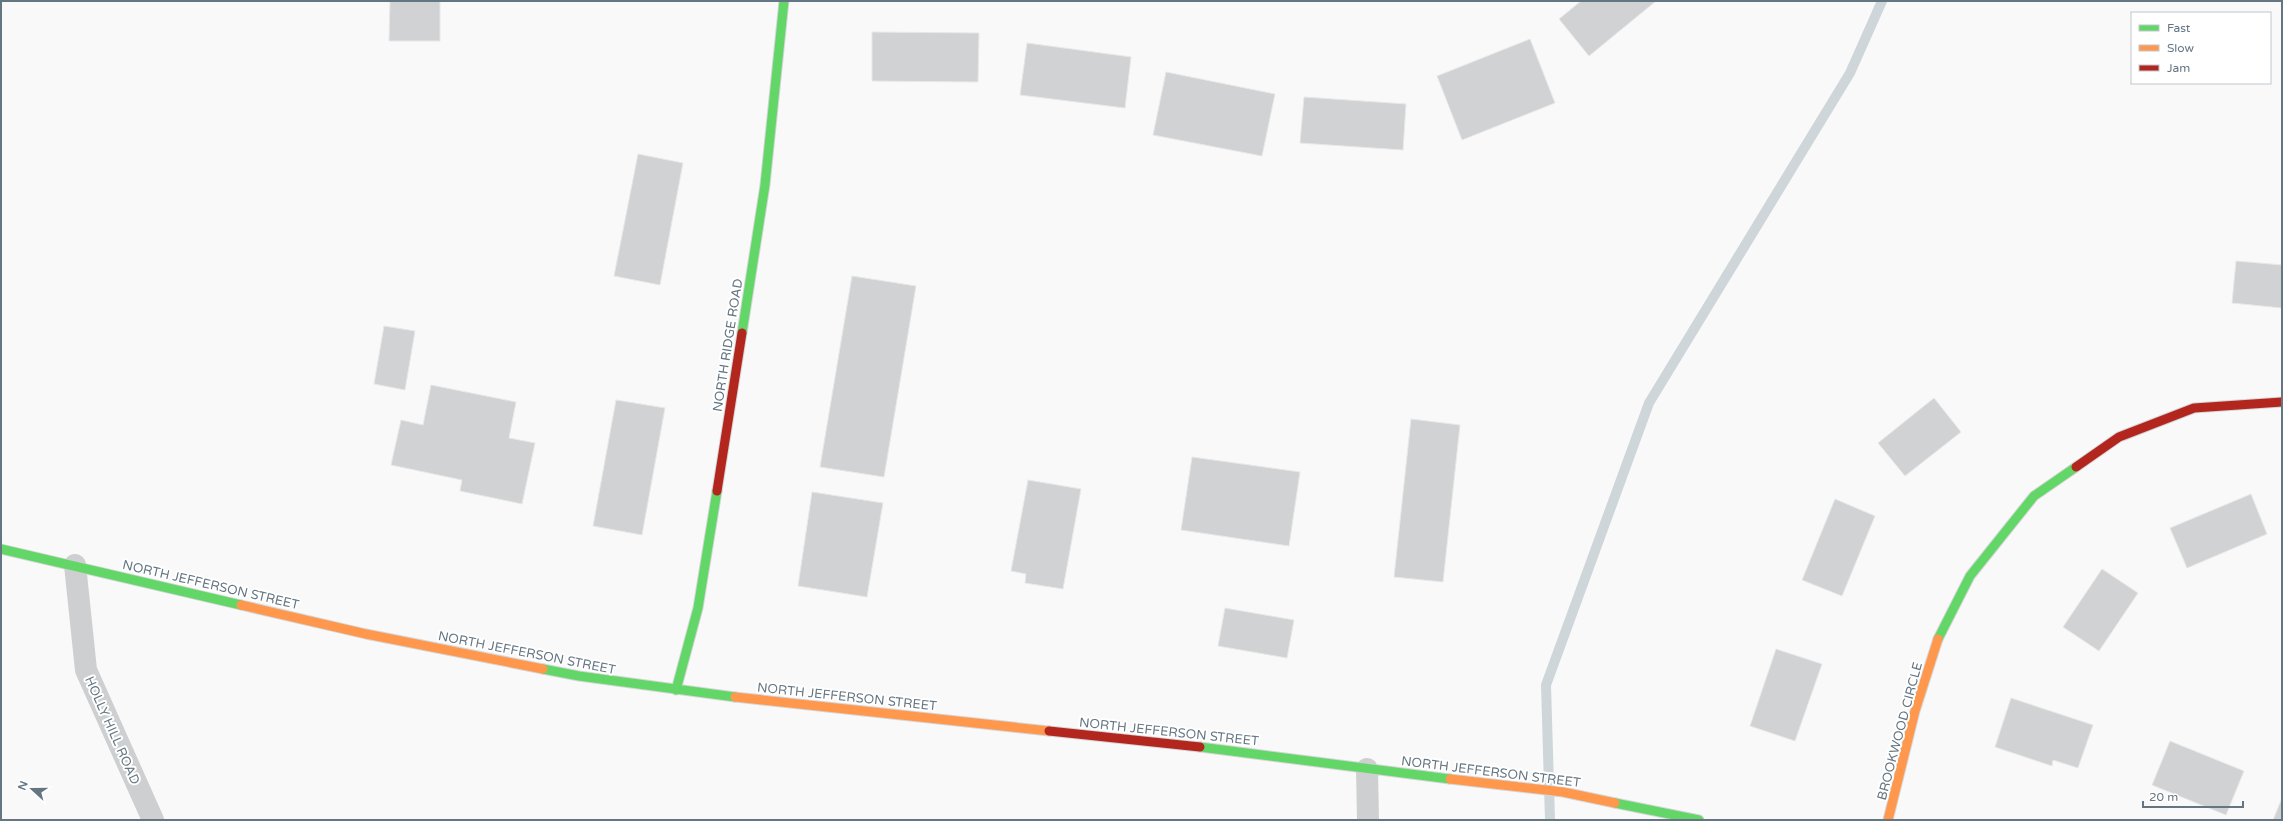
<svg xmlns="http://www.w3.org/2000/svg" width="2283" height="821" font-family="'Varela Round',sans-serif">
<style>
.lines{fill:none;stroke-linecap:round;stroke-linejoin:round}
.stream{stroke:#ced6d9;stroke-width:10}
.building{fill:#d0d2d3;stroke:#e8e8e8}
.fast-casing{stroke:#d5d6d7;stroke-width:11}
.slow-casing{stroke:#d5d6d7;stroke-width:11}
.jam-casing{stroke:#d5d6d7;stroke-width:11}
.street{stroke:#cecfd0;stroke-width:22}
.fast{stroke:#63d668;stroke-width:9}
.slow{stroke:#ff974d;stroke-width:9}
.jam{stroke:#b3261e;stroke-width:9}
.labels{text-anchor:middle;stroke-width:4;stroke-linejoin:round;paint-order:stroke}
.street-label{font-size:13px;fill:#657683;stroke:#fff}
</style>
<rect width="100%" height="100%" fill="#f9f9f9"/>
<g class="lines">
<path class="stream" d="M1550,820L1546,685L1649,403L1850,73L1882,1"/>
</g>
<path class="building" d="M390,1H440V41H389Z
M1581,1H1656L1589,56L1559,19Z
M872,32L979,33L978,82L872,81Z
M1530,39L1555,103L1462,140L1437,76Z
M1027,43L1131,57L1125,108L1020,95Z
M1166,72L1275,94L1262,156L1153,135Z
M1304,97L1406,104L1403,150L1300,143Z
M638,154L683,163L660,285L614,276Z
M2236,261L2282,265V308L2232,303Z
M852,276L916,286L884,477L820,467Z
M384,326L415,331L405,390L374,384Z
M431,385L516,402L509,438L535,443L522,504L460,491L462,480L391,465L401,420L423,425Z
M1934,398L1961,432L1905,476L1878,443Z
M616,400L665,408L642,535L593,526Z
M1411,419L1460,425L1443,582L1394,577Z
M1192,457L1300,472L1289,546L1181,530Z
M1028,480L1081,489L1063,589L1025,583L1026,574L1011,571Z
M812,492L883,503L867,597L798,586Z
M2251,494L2267,534L2187,568L2170,528Z
M1835,499L1875,516L1842,596L1802,580Z
M2102,569L2138,593L2099,651L2063,627Z
M1225,608L1294,620L1287,658L1218,646Z
M1776,649L1822,664L1795,741L1750,726Z
M2011,698L2093,725L2078,768L2053,760L2052,766L1995,747Z
M2170,741L2244,771L2226,815L2152,785Z
M2282,798V820H2273Z"/>
<g class="lines">
<defs>
<path id="fast" d="M742,333L765,185L784,1
M1,549L241,605
M1938,639L1970,576L2034,496L2076,467
M543,669L579,676L735,697
M676,690L698,608L717,491
M1200,747L1450,779
M1615,803L1699,820"/>
<path id="slow" d="M241,605L366,634L543,669
M735,697L1049,731
M1450,779L1563,792L1615,803
M1888,820L1915,711L1938,639"/>
<path id="jam" d="M2076,467L2119,437L2194,408L2282,402
M717,491L742,333
M1049,731L1200,747"/>
</defs>
<use href="#fast" class="fast-casing"/>
<use href="#slow" class="slow-casing"/>
<use href="#jam" class="jam-casing"/>
<path class="street" d="M75,565L86,670L153,820
M1367,769L1368,820"/>
<use href="#fast" class="fast"/>
<use href="#slow" class="slow"/>
<use href="#jam" class="jam"/>
</g>
<g class="labels">
<g class="street-label">
<text transform="translate(727 345) rotate(-81)" y="5">NORTH RIDGE ROAD</text>
<text transform="translate(211 584) rotate(13)" y="5">NORTH JEFFERSON STREET</text>
<text transform="translate(527 652) rotate(11)" y="5">NORTH JEFFERSON STREET</text>
<text transform="translate(847 696) rotate(6)" y="5">NORTH JEFFERSON STREET</text>
<text transform="translate(113 730) rotate(66)" y="5">HOLLY HILL ROAD</text>
<text transform="translate(1169 731) rotate(6)" y="5">NORTH JEFFERSON STREET</text>
<text transform="translate(1899 731) rotate(-75)" y="5">BROOKWOOD CIRCLE</text>
<text transform="translate(1491 771) rotate(7)" y="5">NORTH JEFFERSON STREET</text>
</g>
</g>
<rect width="2283" height="821" fill="none" stroke="#657683" stroke-width="4"/>
<rect x="2131" y="12" width="140" height="72" fill="#ffffff" stroke="#c1c8cd"/>
<rect x="2139" y="25" width="20" height="6" fill="#63d668" stroke="#c1c8cd"/>
<text x="2167" y="32" font-size="12" fill="#657683">Fast</text>
<rect x="2139" y="45" width="20" height="6" fill="#ff974d" stroke="#c1c8cd"/>
<text x="2167" y="52" font-size="12" fill="#657683">Slow</text>
<rect x="2139" y="65" width="20" height="6" fill="#b3261e" stroke="#c1c8cd"/>
<text x="2167" y="72" font-size="12" fill="#657683">Jam</text>
<g transform="translate(32 789) rotate(291)" stroke="#ffffff" stroke-width="3" paint-order="stroke">
<path d="M0-3L7 15L0 10L-7 15Z" fill="#657683"/>
<text y="-6" font-size="11" font-weight="bold" text-anchor="middle" fill="#657683">N</text>
</g>
<path d="M2143 801v6h100v-6" fill="none" stroke="#657683" stroke-width="2"/>
<text x="2149" y="801" font-size="12" fill="#657683" stroke="#ffffff" stroke-width="3" paint-order="stroke">20 m</text>
</svg>
